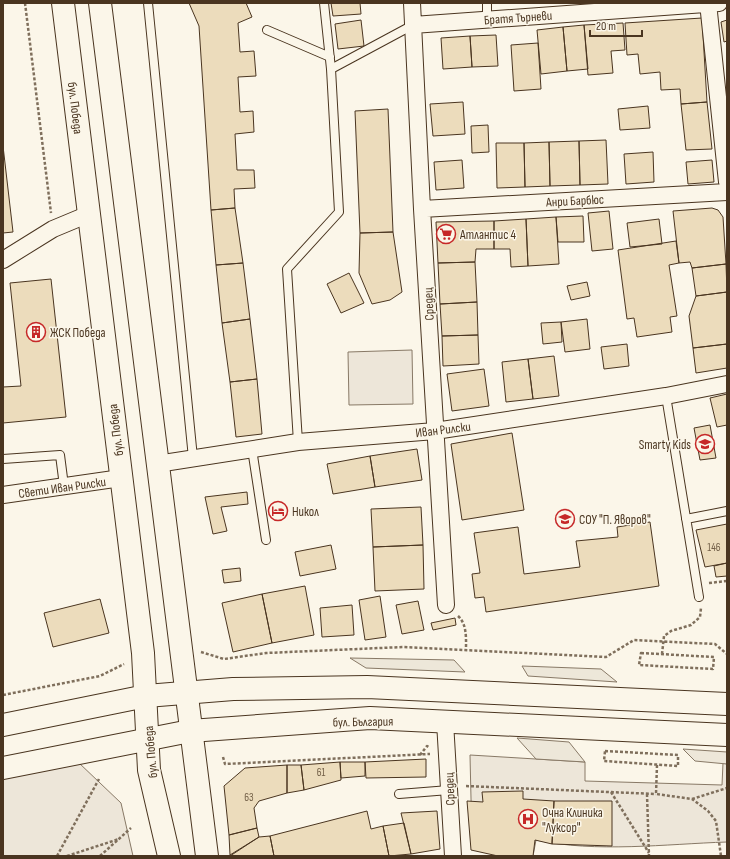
<svg xmlns="http://www.w3.org/2000/svg" width="730" height="859" font-family="'Sofia Sans Condensed',sans-serif">
<style>
.green{fill:#ede6d9;stroke:#887966}
.parking{fill:#ede7d9;stroke:#887966}
.building{fill:#ecdcbc;stroke:#4a3520}
.lines{fill:none;stroke-linecap:round;stroke-linejoin:round}
.lane-casing{stroke:#4a3520;stroke-width:10}
.street-casing{stroke:#4a3520;stroke-width:18}
.secondary-casing{stroke:#4a3520;stroke-width:24}
.primary-casing{stroke:#4a3520;stroke-width:24}
.path{stroke:#7f6f5c;stroke-width:2.5;stroke-dasharray:3 2;stroke-linecap:butt}
.lane{stroke:#fbf6e9;stroke-width:8}
.street{stroke:#fbf6e9;stroke-width:16}
.secondary{stroke:#fbf6e9;stroke-width:22}
.primary{stroke:#fbf6e9;stroke-width:22}
.labels{text-anchor:middle;stroke-width:3;stroke-linejoin:round;paint-order:stroke}
.number-label{font-size:11px;fill:#725f47}
.street-label{font-size:13px;fill:#4a3520;stroke:#fbf6e9}
.poi-label{font-size:13px;fill:#4a3520;stroke:#fbf6e9;text-anchor:start}
</style>
<rect width="100%" height="100%" fill="#fbf6e9"/>
<path class="green" d="M412,350L413,404L349,405L348,352Z
M470,755L585,762V781L722,785L723,763L727,764V842C666,844 596,853 536,840L533,856H511L472,841Z
M78,762L121,803L133,856H3V777Z"/>
<path class="parking" d="M350,658L454,660L465,672L366,668Z
M522,666L601,669L617,682L528,676Z
M517,738L569,742L585,762L536,759Z
M683,749L727,752V764L695,761Z"/>
<path class="building" d="M189,3H246L252,17L238,23L240,52L254,51L256,76L238,77L240,112L253,111L254,132L235,134L237,170H254L255,188L234,189L235,208L211,210L199,26Z
M331,3H360L361,14L333,16Z
M702,18L707,102L681,104L680,89L661,90L660,72L640,74L638,54L627,55L625,23Z
M361,20L364,46L338,49L335,24Z
M727,20V41L724,42L721,22Z
M623,23L625,50L611,51L613,73L588,75L584,25Z
M584,25L588,69L567,71L563,27Z
M563,27L567,71L541,74L537,30Z
M496,35L498,66L472,67L470,36Z
M470,36L472,67L443,69L441,38Z
M538,43L541,89L514,91L511,45Z
M463,102L465,134L433,136L430,104Z
M707,102L712,149L686,150L681,104Z
M648,106L650,128L620,130L618,109Z
M388,109L393,232L360,233L355,111Z
M488,125L489,152L472,153L471,126Z
M606,140L608,184L580,185L579,141Z
M579,141L580,185L550,186L549,142Z
M549,142L550,186L525,187L524,143Z
M496,143H524L525,187L497,188Z
M3,146L13,232L3,233Z
M653,152L654,182L626,184L624,154Z
M462,160L464,188L436,190L434,162Z
M712,160L714,182L688,184L686,162Z
M235,208L243,263L216,265L211,210Z
M712,208L718,210L723,217L726,264L692,268L690,262L679,263L673,211Z
M609,211L613,249L592,251L588,213Z
M583,216L584,242H558L556,217Z
M556,217L559,264L528,266L526,219Z
M526,219L528,266L511,267L510,249H494V221Z
M659,219L662,244L630,247L627,223Z
M494,221V249H476L475,262L438,263L436,222Z
M393,232L402,292L390,300L372,304L359,273L360,233Z
M676,241L679,263L669,265L677,316L670,317L672,332L637,337L634,318L627,319L618,250Z
M475,262L477,302L440,304L438,263Z
M243,263L250,319L222,323L216,265Z
M726,264L727,292L696,296L692,268Z
M349,273L364,303L341,313L327,284Z
M51,279L66,417L3,423V387L21,386L10,283Z
M587,282L590,296L571,300L567,286Z
M727,292V344L693,348L689,316L696,296Z
M477,302L478,335L442,336L440,304Z
M250,319L257,379L230,382L222,323Z
M587,319L590,349L565,352L561,322Z
M561,322L562,342L543,344L541,323Z
M478,335L479,364L443,366L442,336Z
M627,344L629,366L604,369L601,347Z
M727,344V368L696,373L693,348Z
M554,356L559,396L533,399L528,359Z
M528,359L533,399L506,402L502,362Z
M484,369L489,406L452,411L447,374Z
M257,379L262,434L236,437L230,382Z
M727,394V425L717,427L710,398Z
M710,425L716,458L700,460L694,428Z
M512,433L524,510L462,520L451,444Z
M417,449L422,480L375,487L370,456Z
M370,456L375,487L333,494L327,464Z
M247,492L248,504L221,507L227,531L213,534L205,497Z
M421,507L423,545L373,547L371,509Z
M650,522L659,586L486,612L484,597L475,598L472,574L480,573L474,533L518,527L524,574L580,567L576,541L618,537L617,527Z
M727,524V563L705,567L696,530Z
M331,545L336,569L300,576L295,552Z
M423,545L424,589L375,591L373,547Z
M727,563V576L716,577L714,566Z
M240,568L241,581L224,583L222,570Z
M305,586L314,635L272,643L262,594Z
M262,594L272,643L233,652L222,603Z
M380,596L386,637L365,640L359,600Z
M100,599L109,633L53,647L44,613Z
M418,601L424,630L402,634L396,605Z
M352,605L354,635L322,637L320,608Z
M455,618L456,625L433,630L431,623Z
M426,759V777L366,778L365,762Z
M340,762H365V776L341,778Z
M340,762L341,780L304,790L301,765Z
M287,765V793L259,801L254,808L257,828L229,835L224,786L245,768Z
M287,765H301L304,790L287,793Z
M523,791V799L554,801L552,844L535,840L533,856H498L471,850L467,801L483,802L482,792Z
M554,801H612V846L552,844Z
M367,811L371,829L383,826L389,856H274L270,836Z
M437,811L440,849L411,854L401,813Z
M404,823L411,854L389,856L383,826Z
M257,828L259,837L230,855L229,835Z
M270,836L274,856H230L259,837Z"/>
<g class="lines">
<defs>
<path id="lane" d="M148,3L193,458
M324,3L331,69
M487,3V19
M267,30L330,57
M666,396L699,597
M298,442L287,269L339,212L331,69L413,25
M252,449L266,540
M3,459L60,455L64,486
M686,519L727,511
M399,794L449,790"/>
<path id="street" d="M412,3L422,209L446,605
M708,3L727,182
M413,25L719,3
M422,209L727,192
M3,260L53,229L89,214
M157,464L298,442L435,431L666,396L727,384
M3,495L121,478
M445,722L453,856"/>
<path id="secondary" d="M63,3L143,653L149,770L169,856
M100,3L207,856"/>
<path id="primary" d="M3,725L146,696L233,689L367,687L727,704
M3,768L190,731L370,718L727,735"/>
</defs>
<use href="#lane" class="lane-casing"/>
<use href="#street" class="street-casing"/>
<use href="#secondary" class="secondary-casing"/>
<use href="#primary" class="primary-casing"/>
<path class="path" d="M25,3L51,213
M709,583L727,581
M458,616C467,624 466,638 466,649
M201,652L224,659L266,653L403,647L606,657L634,640L715,644L727,654
M641,653L714,657L713,669L639,665Z
M662,654L664,636L671,631L691,625L700,617L701,608
M3,695L100,676L124,664
M605,751L678,755V766L604,761Z
M420,755L427,746L430,748
M223,757L225,764L430,754
M657,765L656,794L692,799L708,811L716,821L721,856
M466,786L656,794
M611,792L649,853
M647,794L649,856
M692,799L727,788
M57,856L99,779
M67,856L119,839
M100,856L131,828"/>
<use href="#lane" class="lane"/>
<use href="#street" class="street"/>
<use href="#secondary" class="secondary"/>
<use href="#primary" class="primary"/>
</g>
<defs>
<symbol id="supermarket-ring" viewBox="-11 -11 22 22"><circle r="9.5" fill="#fbf6e9" stroke="#c62828" stroke-width="1.5"/><path d="M-6-5.5h2.5l.6 2H6L4.5 2H-2.5L-4.4-4H-6ZM-1.5 3.2a1.3 1.3 0 1 0 .1 0ZM3 3.2a1.3 1.3 0 1 0 .1 0Z" fill="#c62828"/></symbol>
<symbol id="building-ring" viewBox="-11 -11 22 22"><circle r="9.5" fill="#fbf6e9" stroke="#c62828" stroke-width="1.5"/><path d="M-4-6H4V6H1V3H-1V6H-4ZM-2.5-4.3h1.7v1.8h-1.7ZM.8-4.3h1.7v1.8H.8ZM-2.5-1h1.7V.8h-1.7ZM.8-1h1.7V.8H.8Z" fill="#c62828"/></symbol>
<symbol id="school-ring" viewBox="-11 -11 22 22"><circle r="9.5" fill="#fbf6e9" stroke="#c62828" stroke-width="1.5"/><path d="M0-5L7-2L0 1L-7-2ZM-4 1L0 2.5L4 1V4Q0 6-4 4Z" fill="#c62828"/></symbol>
<symbol id="hotel-ring" viewBox="-11 -11 22 22"><circle r="9.5" fill="#fbf6e9" stroke="#c62828" stroke-width="1.5"/><path d="M-6-4.5h1.5V1H6V5H4.5V3h-9V5H-6ZM-4 0a1.8 1.8 0 1 1 3.6 0ZM.5 0V-2.5h3Q6-2.5 6 0Z" fill="#c62828"/></symbol>
<symbol id="hospital-ring" viewBox="-11 -11 22 22"><circle r="9.5" fill="#fbf6e9" stroke="#c62828" stroke-width="1.5"/><path d="M-5-5h3v3.5h4V-5h3V5h-3V1.5h-4V5h-3Z" fill="#c62828"/></symbol>
</defs>
<g fill-rule="evenodd">
<use href="#supermarket-ring" x="435" y="223" width="22" height="22"/>
<use href="#building-ring" x="25" y="321" width="22" height="22"/>
<use href="#school-ring" x="694" y="433" width="22" height="22"/>
<use href="#hotel-ring" x="267" y="500" width="22" height="22"/>
<use href="#school-ring" x="554" y="508" width="22" height="22"/>
<use href="#hospital-ring" x="517" y="808" width="22" height="22"/>
</g>
<g class="labels">
<g class="number-label">
<text x="714" y="551">146</text>
<text x="321" y="776">61</text>
<text x="249" y="801">63</text>
</g>
<g class="street-label">
<text transform="translate(518 17) rotate(-4)" y="5">Братя Търневи</text>
<text transform="translate(76 108) rotate(83)" y="5">бул. Победа</text>
<text transform="translate(575 200) rotate(-3)" y="5">Анри Барбюс</text>
<text transform="translate(428 304) rotate(-93)" y="5">Средец</text>
<text transform="translate(443 429) rotate(-7)" y="5">Иван Рилски</text>
<text transform="translate(115 430) rotate(-97)" y="5">бул. Победа</text>
<text transform="translate(62 487) rotate(-8)" y="5">Свети Иван Рилски</text>
<text transform="translate(363 721) rotate(-1)" y="5">бул. България</text>
<text transform="translate(150 752) rotate(-95)" y="5">бул. Победа</text>
<text transform="translate(449 789) rotate(-93)" y="5">Средец</text>
</g>
<g class="poi-label">
<text x="460" y="239">Атлантис 4</text>
<text x="50" y="337">ЖСК Победа</text>
<text x="691" y="449" text-anchor="end">Smarty Kids</text>
<text x="292" y="516">Никол</text>
<text x="579" y="524">СОУ "П. Яворов"</text>
<text x="542" y="817">Очна Клиника<tspan x="542" dy="15">"Луксор"</tspan></text>
</g>
</g>
<rect width="730" height="859" fill="none" stroke="#4a3520" stroke-width="8"/>
<path d="M590 30v6h52v-6" fill="none" stroke="#4a3520" stroke-width="2"/>
<text x="596" y="30" font-size="12" fill="#4a3520" stroke="#fbf6e9" stroke-width="3" paint-order="stroke">20 m</text>
</svg>
